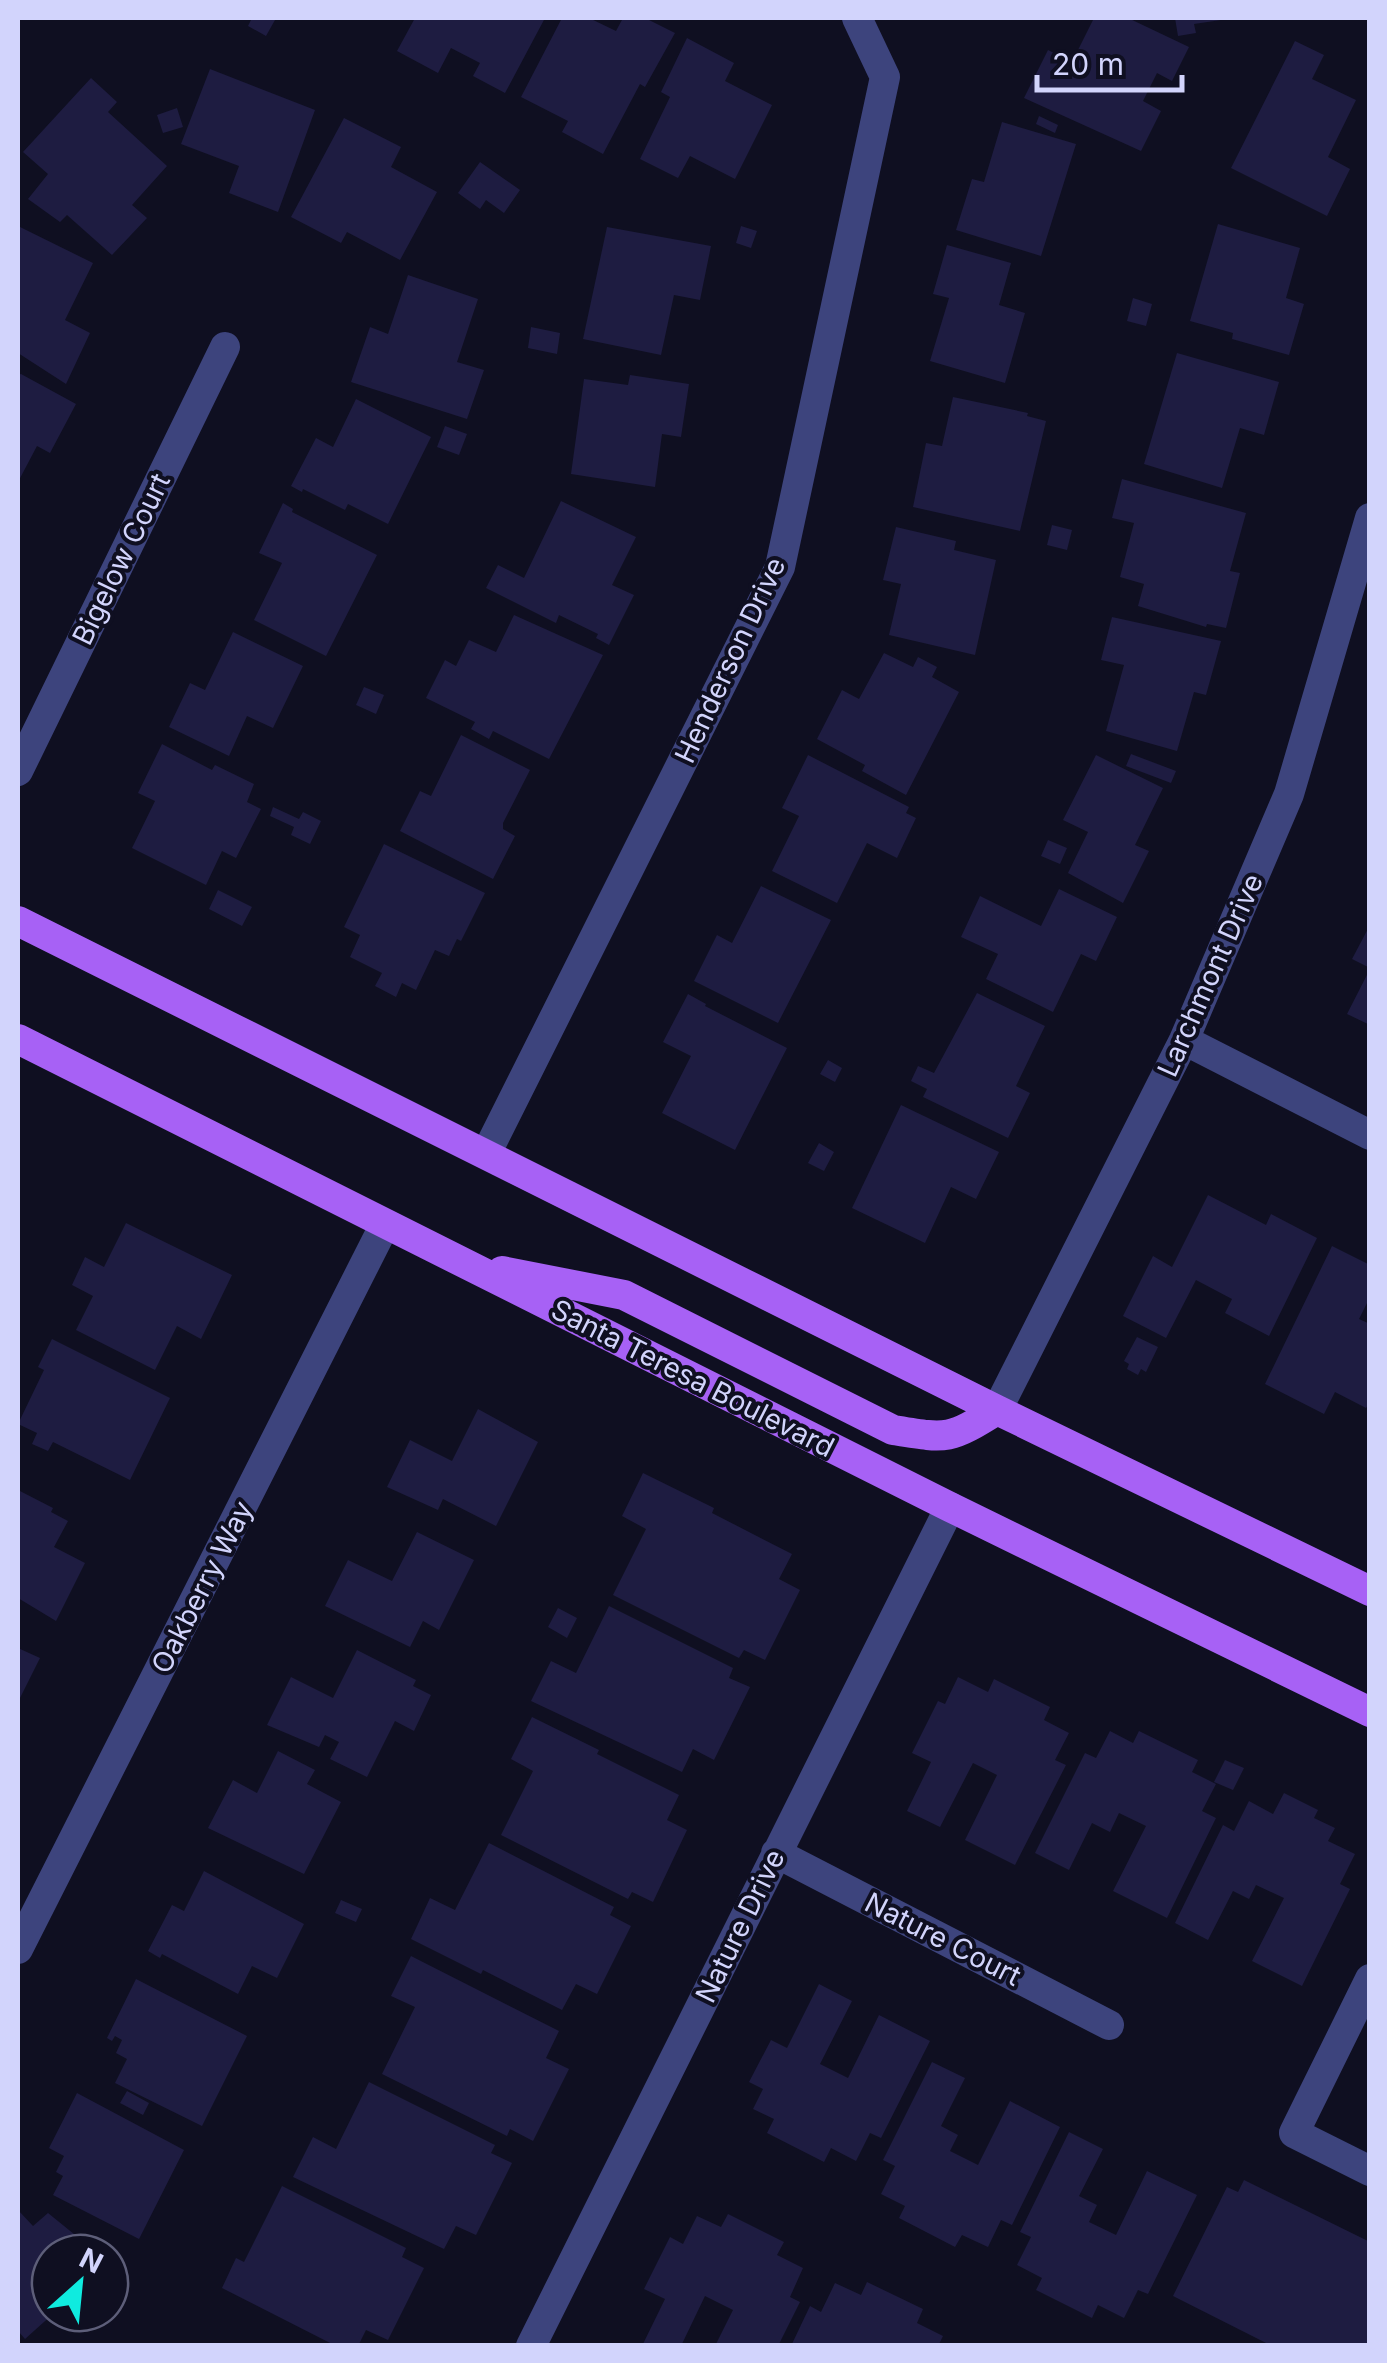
<svg xmlns="http://www.w3.org/2000/svg" width="1387" height="2363" font-family="Inter,sans-serif">
<style>
.building{fill:#1e1c41}
.lines{fill:none;stroke-linecap:round;stroke-linejoin:round}
.minor{stroke:#3d447d;stroke-width:30}
.major{stroke:#a761f5;stroke-width:30}
.labels{text-anchor:middle;stroke-width:8;stroke-linejoin:round;paint-order:stroke}
.street-label{font-size:28px;fill:#d2d4fc;stroke:#0f0f21}
</style>
<rect width="100%" height="100%" fill="#0f0f21"/>
<path class="building" d="M252,18L275,20L266,36L248,26Z
M415,18H545L505,93L473,76L480,63L451,48L438,73L397,51Z
M562,18H589L616,31L623,18H645L675,33L645,87L640,84L603,154L562,132L568,121L521,97Z
M1094,18H1128L1189,47L1172,81L1157,73L1143,101L1161,111L1141,151L1024,98L1048,50L1072,62Z
M1175,18H1220L1221,20L1194,24L1196,33L1178,36Z
M687,38L734,63L725,81L772,105L735,179L690,156L678,178L640,159L670,97L661,92Z
M1295,41L1324,55L1312,79L1356,100L1328,157L1350,169L1327,216L1231,168Z
M210,69L315,110L278,212L229,193L239,166L181,144Z
M91,78L117,102L108,112L167,166L132,205L147,218L112,255L67,215L60,222L28,199L48,174L23,152Z
M177,108L183,127L163,133L157,115Z
M1039,116L1058,125L1055,133L1036,124Z
M344,118L401,147L391,167L437,192L400,260L347,232L341,243L291,217Z
M1002,122L1076,144L1041,256L956,230L972,179L984,182Z
M480,162L520,190L504,213L486,200L480,209L458,193Z
M1218,224L1300,248L1286,298L1304,304L1289,355L1232,339L1233,333L1190,321Z
M741,226L757,231L751,248L736,243Z
M20,227L93,263L65,320L90,333L66,384L18,353V233Z
M607,227L711,246L700,300L674,295L661,355L583,339Z
M947,245L1011,263L999,305L1025,313L1005,383L930,361L949,298L933,294Z
M408,275L478,299L457,362L484,370L467,419L351,382L370,327L388,334Z
M1133,298L1152,304L1146,326L1127,321Z
M531,327L560,333L557,354L528,348Z
M1177,353L1279,382L1264,435L1240,428L1222,488L1144,464Z
M21,374L76,404L50,453L37,446L18,482V375Z
M630,375L689,384L681,437L662,434L655,487L571,474L584,379L628,385Z
M953,397L1028,413L1027,416L1046,421L1020,531L913,507L926,443L942,446Z
M356,399L431,437L388,524L348,504L345,510L303,489L302,492L291,486L316,438L333,447Z
M445,426L467,434L459,455L437,447Z
M1122,479L1246,513L1230,571L1240,573L1226,628L1207,624L1206,627L1138,606L1144,584L1120,577L1134,523L1112,518Z
M561,501L636,537L612,585L634,595L609,645L596,638L598,634L559,615L556,623L486,588L498,565L524,578Z
M283,503L293,509L292,512L377,555L326,656L254,620L282,563L259,553Z
M1052,525L1072,530L1067,550L1047,545Z
M896,527L956,541L954,550L996,560L975,655L889,635L901,584L883,580Z
M514,615L603,655L549,759L493,731L489,739L471,729L475,722L426,698L445,660L456,666L469,640L496,652Z
M1112,617L1221,641L1206,695L1194,692L1177,751L1106,731L1124,665L1101,660Z
M233,632L303,666L273,728L247,716L229,756L169,727L190,683L205,690Z
M884,653L913,667L918,657L937,667L932,677L959,692L906,795L862,771L865,765L817,739L842,690L859,699Z
M364,687L384,695L376,714L356,705Z
M461,735L530,770L503,823V829L515,836L493,879L400,831L420,791L431,796Z
M162,744L212,770L215,765L254,784L247,802L261,809L236,858L222,851L206,885L132,848L155,801L138,793Z
M1131,754L1176,771L1171,783L1126,766Z
M808,755L909,807L906,813L916,818L897,858L867,843L837,903L772,871L799,816L782,808Z
M1096,755L1163,788L1135,845L1149,851L1123,903L1068,873L1088,832L1063,820Z
M273,807L299,819L303,812L321,821L310,844L291,835L294,827L270,816Z
M1048,840L1067,848L1060,864L1041,856Z
M384,844L485,893L461,941L457,939L449,956L435,950L416,990L402,983L396,997L375,986L382,973L350,957L360,935L344,927Z
M761,886L831,920L778,1023L694,981L717,935L732,943Z
M1059,889L1117,917L1096,961L1081,954L1053,1012L986,979L998,954L961,937L980,896L1041,926Z
M218,890L252,907L242,926L209,909Z
M1370,925V968L1352,959Z
M1370,969V1025L1347,1014Z
M977,993L1045,1026L1016,1086L1030,1093L1008,1138L923,1097L927,1089L911,1081L918,1066L934,1073Z
M688,994L706,1004L705,1006L787,1048L735,1150L662,1113L691,1056L663,1042Z
M828,1060L842,1068L835,1082L820,1074Z
M901,1105L999,1152L976,1199L951,1187L925,1243L852,1208Z
M819,1143L834,1152L824,1171L808,1163Z
M1208,1195L1266,1225L1271,1214L1317,1238L1269,1336L1225,1313L1232,1299L1196,1280L1166,1338L1123,1316L1153,1256L1172,1267Z
M126,1223L232,1275L201,1339L177,1326L155,1370L76,1330L93,1296L72,1285L85,1257L104,1267Z
M1332,1246L1370,1265V1297L1359,1319L1370,1324V1402L1366,1408L1335,1392L1324,1414L1265,1384Z
M1137,1337L1158,1347L1146,1372L1141,1369L1138,1375L1127,1369L1129,1364L1124,1361Z
M52,1339L170,1398L130,1480L53,1442L48,1451L32,1444L37,1433L18,1424L44,1370L38,1367Z
M478,1409L538,1442L496,1526L443,1499L438,1510L387,1487L410,1440L452,1461Z
M643,1473L714,1508L712,1513L792,1554L779,1579L800,1590L765,1660L744,1650L739,1658L613,1595L646,1529L622,1516Z
M18,1490L53,1508L51,1512L68,1521L54,1547L85,1563L56,1621L18,1598Z
M417,1532L474,1560L439,1630L423,1621L410,1647L325,1606L348,1560L392,1581Z
M609,1606L733,1668L729,1678L750,1687L714,1760L693,1749L682,1772L531,1701L551,1661L576,1673Z
M558,1608L577,1618L567,1638L548,1627Z
M18,1648L40,1658L18,1702Z
M357,1650L416,1680L413,1686L431,1695L414,1731L395,1721L367,1777L330,1759L339,1742L325,1735L319,1747L267,1725L291,1677L333,1698Z
M958,1677L988,1692L994,1679L1050,1707L1044,1720L1069,1733L1055,1760L1066,1765L1015,1865L965,1840L997,1775L973,1763L940,1827L907,1811L931,1762L912,1753L938,1701L945,1704Z
M532,1717L599,1750L597,1754L679,1795L667,1820L687,1830L653,1902L632,1892L628,1899L501,1835L533,1771L511,1759Z
M1110,1731L1133,1743L1139,1731L1198,1760L1192,1772L1216,1784L1202,1811L1216,1818L1167,1918L1113,1891L1146,1826L1119,1813L1110,1832L1092,1823L1069,1870L1035,1853L1085,1753L1096,1758Z
M278,1751L315,1770L307,1784L341,1802L304,1874L208,1828L233,1780L257,1793Z
M1225,1760L1244,1768L1233,1790L1214,1782Z
M1284,1793L1318,1810L1314,1818L1335,1828L1328,1841L1355,1854L1340,1884L1350,1889L1302,1986L1252,1961L1284,1898L1256,1885L1249,1899L1233,1891L1208,1940L1175,1923L1223,1825L1234,1831L1249,1801L1273,1814Z
M489,1843L614,1907L610,1915L631,1926L597,1994L576,1984L562,2010L483,1970L481,1974L411,1939L430,1898L455,1910Z
M204,1871L304,1924L277,1978L252,1966L238,1994L162,1954L160,1958L148,1951L172,1905L184,1911Z
M341,1900L362,1909L356,1922L335,1913Z
M411,1956L559,2031L546,2058L569,2069L533,2141L510,2129L507,2136L382,2074L415,2007L391,1996Z
M136,1979L247,2036L202,2126L115,2083L127,2059L116,2053L122,2040L115,2036L112,2041L107,2038Z
M819,1984L852,2001L820,2064L848,2078L879,2015L930,2041L881,2138L870,2133L856,2161L831,2148L824,2162L767,2133L774,2119L753,2109L763,2089L749,2082L771,2040L787,2048Z
M932,2062L965,2078L941,2126L958,2135L950,2151L978,2165L1010,2101L1060,2127L1012,2225L1001,2220L988,2247L962,2235L955,2247L899,2218L905,2206L881,2194L895,2166L883,2160Z
M369,2082L495,2145L491,2153L512,2163L476,2235L456,2226L444,2249L293,2177L313,2137L336,2149Z
M127,2091L149,2103L143,2115L120,2103Z
M77,2093L184,2150L139,2239L53,2195L63,2176L56,2172L64,2156L49,2148Z
M1069,2132L1103,2149L1079,2196L1097,2205L1089,2222L1116,2235L1147,2171L1197,2195L1148,2294L1138,2290L1124,2318L1098,2305L1092,2318L1036,2290L1042,2278L1017,2265L1031,2237L1020,2232Z
M1244,2180L1370,2242V2346H1272L1173,2296L1227,2187L1238,2192Z
M282,2186L406,2248L402,2257L424,2268L388,2340L366,2330L358,2346H336L222,2288L236,2258L244,2262Z
M18,2210L33,2226L48,2213L90,2247L84,2253H50V2313H54L25,2339L18,2331Z
M728,2214L784,2242L777,2255L803,2268L790,2297L800,2302L778,2346H715L733,2310L705,2296L681,2346H642L665,2299L644,2289L670,2237L683,2244L697,2216L721,2227Z
M867,2282L923,2309L917,2323L943,2336L938,2346H791L810,2306L821,2312L835,2283L861,2295Z"/>
<g class="lines">
<path class="minor" d="M18,771L225,347
M1184,1040L1370,1135
M486,1154L780,567L885,77L857,18
M997,1410L1184,1040L1289,794L1370,518
M776,1853L1109,2025
M18,1949L385,1224
M1370,1979L1294,2133L1370,2171
M531,2346L950,1507"/>
<path class="major" d="M18,921L997,1410L1370,1591
M18,1039L950,1507L1370,1712
M502,1271L624,1295L893,1430C948,1439 949,1440 997,1410"/>
</g>
<g class="labels">
<g class="street-label">
<text transform="translate(121 559) rotate(-64)" y="10">Bigelow Court</text>
<text transform="translate(730 660) rotate(-65)" y="10">Henderson Drive</text>
<text transform="translate(1210 975) rotate(-66)" y="10">Larchmont Drive</text>
<text transform="translate(693 1378) rotate(27)" y="10">Santa Teresa Boulevard</text>
<text transform="translate(202 1587) rotate(-63)" y="10">Oakberry Way</text>
<text transform="translate(740 1926) rotate(-64)" y="10">Nature Drive</text>
<text transform="translate(943 1939) rotate(27)" y="10">Nature Court</text>
</g>
</g>
<rect width="1387" height="2363" fill="none" stroke="#d2d4fc" stroke-width="40"/>
<g transform="translate(80 2283) rotate(27)"><circle r="48" fill="#0f0f21" stroke="#5d5e79" stroke-width="2.5"/>
<path d="M0-8L18 38L0 25L-18 38Z" fill="#0febdf"/>
<text y="-15" font-size="28" font-weight="bold" text-anchor="middle" fill="#d2d4fc">N</text>
</g>
<path d="M1037 75v15h145v-15" fill="none" stroke="#d2d4fc" stroke-width="5"/>
<text x="1052" y="75" font-size="30" fill="#d2d4fc" stroke="#0f0f21" stroke-width="8" paint-order="stroke">20 m</text>
</svg>
